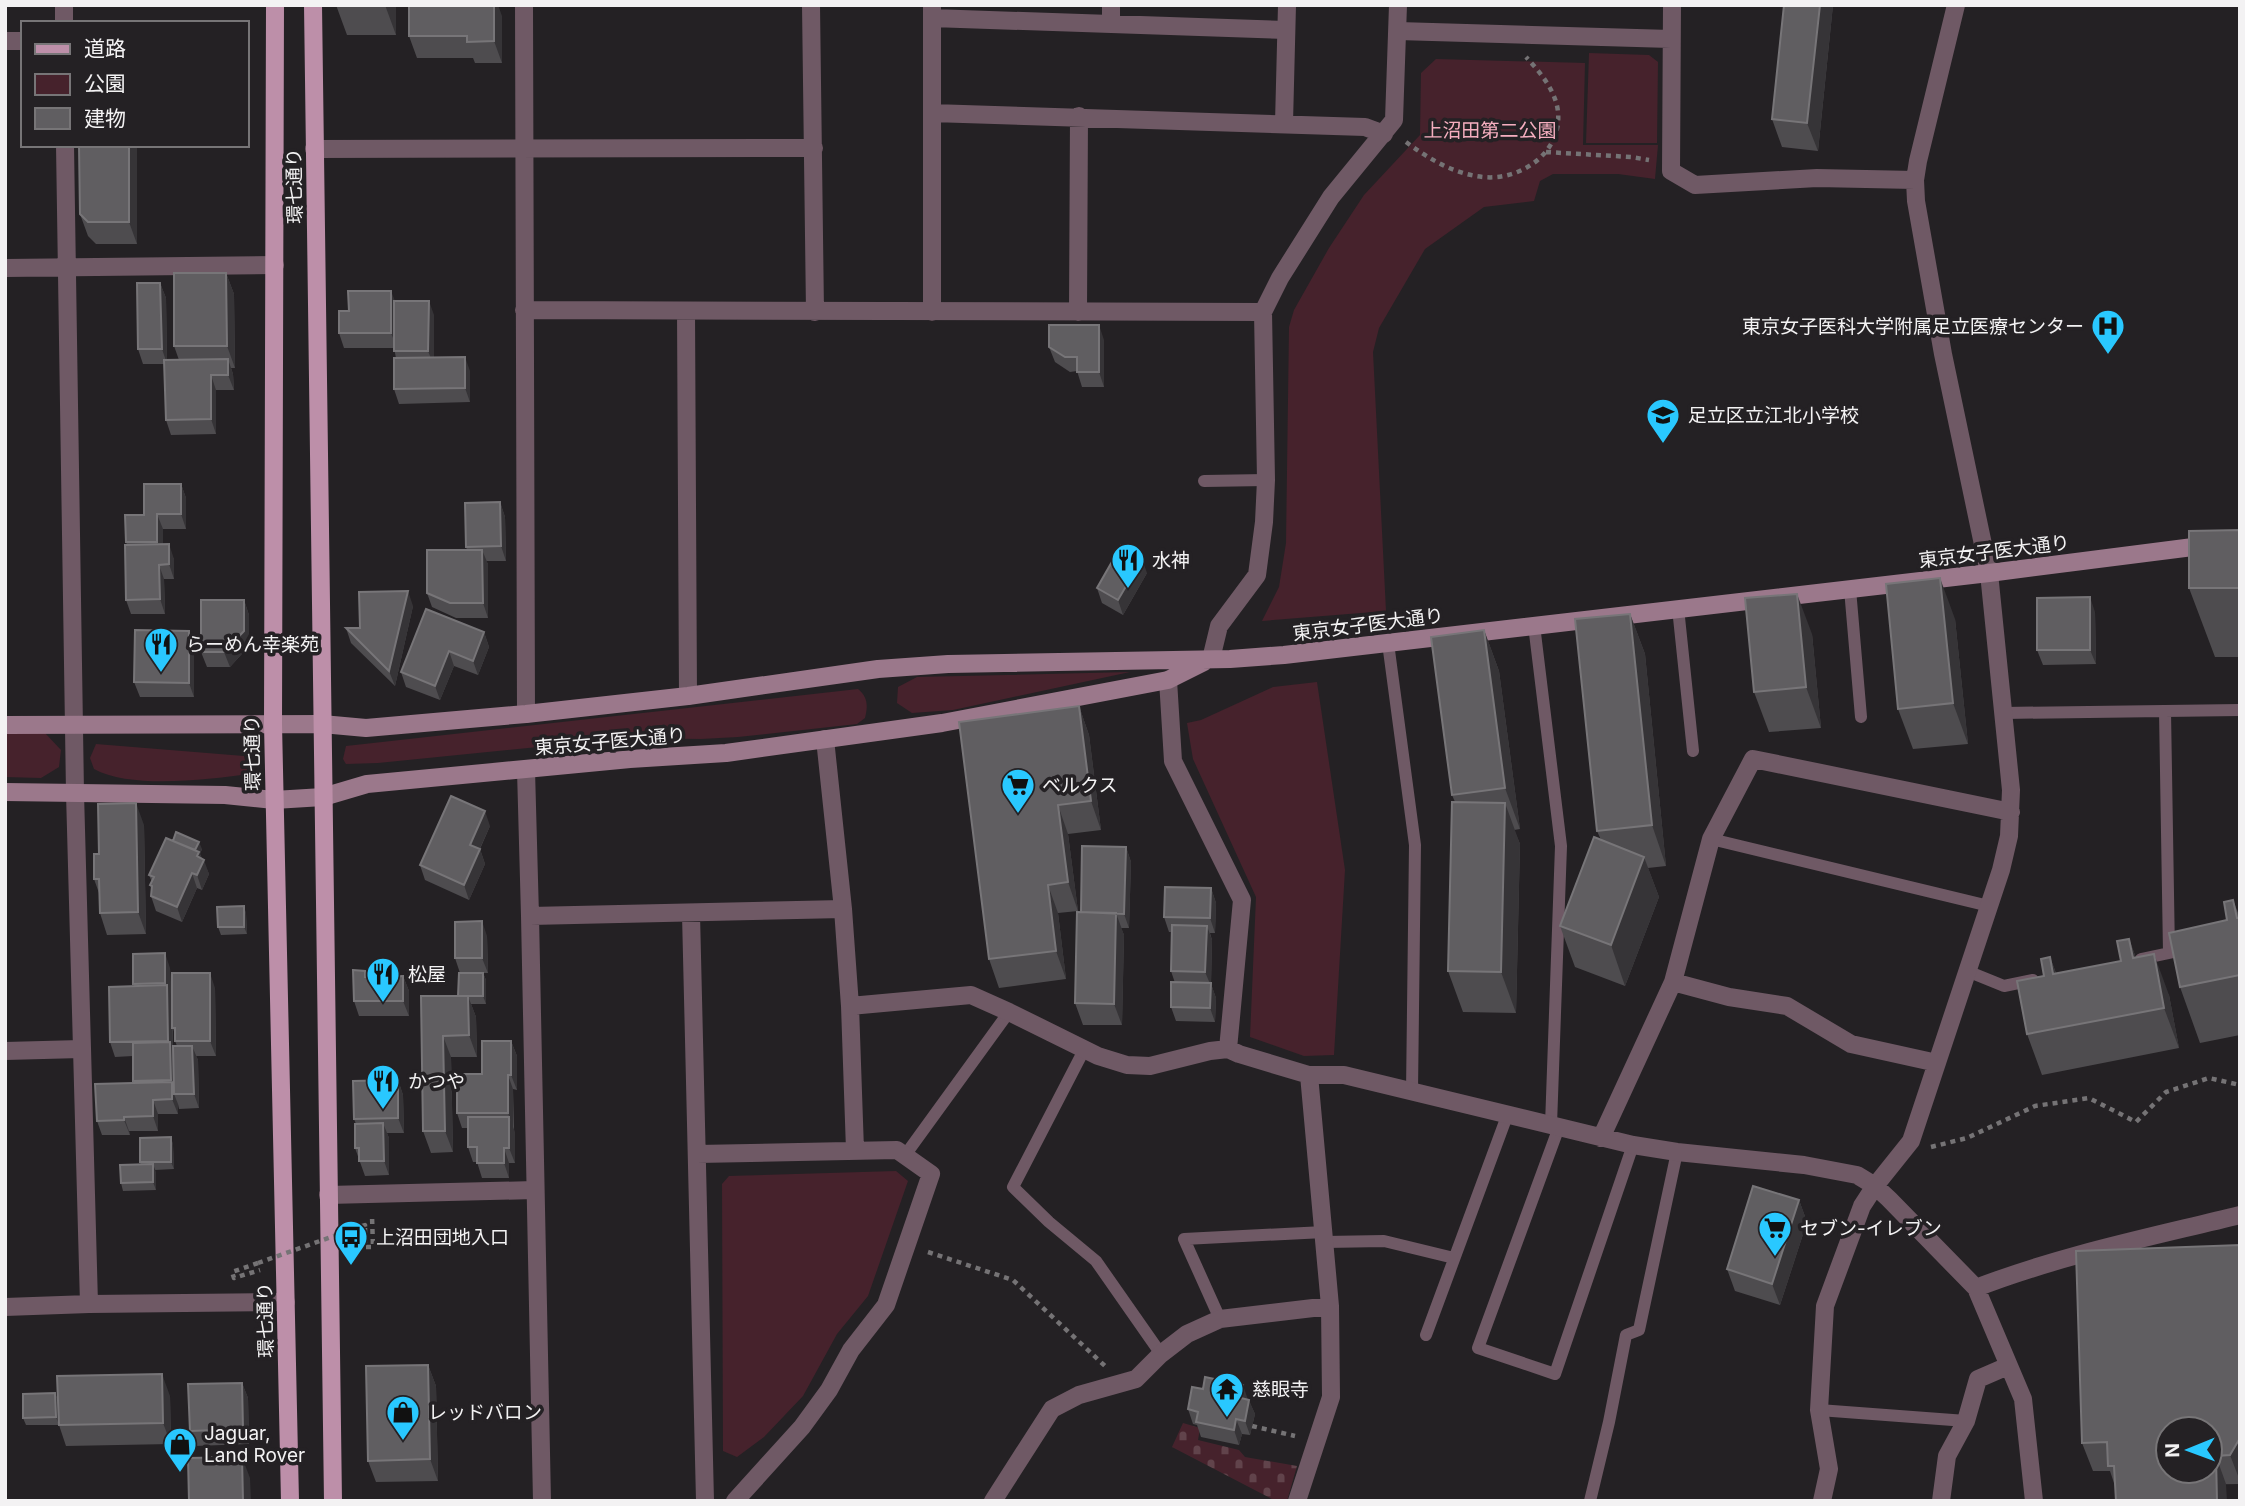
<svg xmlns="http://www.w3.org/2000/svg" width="2245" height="1506" font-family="Inter,'Noto Sans JP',sans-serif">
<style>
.green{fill:#46222c}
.cemetery{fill:url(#cemetery-stones)}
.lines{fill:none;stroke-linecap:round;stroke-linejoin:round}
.path{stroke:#757375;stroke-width:4.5;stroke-dasharray:5 5;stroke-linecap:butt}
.lane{stroke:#6f5965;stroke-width:12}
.street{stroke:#6f5965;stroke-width:18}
.secondary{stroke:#9b788b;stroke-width:18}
.primary{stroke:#bd8fa9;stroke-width:18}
.path-bridge{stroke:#757375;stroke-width:4.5;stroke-dasharray:5 5;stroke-linecap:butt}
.wall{fill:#4e4c4f;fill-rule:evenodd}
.shaded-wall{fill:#363437}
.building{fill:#605e61;stroke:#777578;stroke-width:2;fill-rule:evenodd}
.labels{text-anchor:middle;stroke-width:7;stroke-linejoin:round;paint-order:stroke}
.park-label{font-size:19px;fill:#f5aebf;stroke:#242124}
.street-label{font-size:19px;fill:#f3f2f3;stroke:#242124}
.poi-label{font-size:19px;fill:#f3f2f3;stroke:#242124;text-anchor:start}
</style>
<defs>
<pattern id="cemetery-stones" width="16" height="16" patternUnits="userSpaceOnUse" patternTransform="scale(1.75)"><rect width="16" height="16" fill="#46222c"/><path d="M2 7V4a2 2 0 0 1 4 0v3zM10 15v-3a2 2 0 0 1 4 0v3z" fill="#61434b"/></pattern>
</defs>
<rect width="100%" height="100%" fill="#242124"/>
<path class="green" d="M1589,53L1649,55L1658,62L1657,143H1586Z
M1436,59L1585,63L1583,145H1658L1655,179L1618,174H1553L1540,181L1534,201L1484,207L1425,249L1379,328L1373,352L1386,611L1262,621L1279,587L1286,543L1289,327L1294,310L1329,248L1364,195L1420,135L1421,73Z
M1130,672L953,710L912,713L897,703L898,687L917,677Z
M1317,682L1345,870L1334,1055L1304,1056L1250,1037L1256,897L1193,759L1187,723L1201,720L1273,687Z
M858,689C868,697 868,706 865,718L857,724L738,737L701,739L628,738L378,763L346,764L343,759L346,746Z
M5,733H45L61,750L59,767L41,778L5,777Z
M96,744L244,756L248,774C207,780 130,789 94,769L90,758Z
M896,1171L908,1181L868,1296L837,1334L803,1396L764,1437L737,1457L723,1451L722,1184L729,1176Z"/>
<path class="cemetery" d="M1183,1423L1200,1428L1198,1440L1239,1450L1245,1457L1297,1466L1287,1501H1276L1172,1447Z"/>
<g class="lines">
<path class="path" d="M1406,142C1429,159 1454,174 1483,177C1520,181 1562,153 1558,112C1556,91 1540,72 1526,57
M1546,152L1631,157L1649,160
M1931,1147L1967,1138L2035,1106L2089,1098L2136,1122L2166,1092L2209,1078L2240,1085
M365,1228V1247H373L372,1216
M928,1252L1013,1280L1105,1366
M258,1263L232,1272L234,1278L260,1270
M1252,1426L1295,1436"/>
<path class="lane" d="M1204,481L1266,480
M1850,589L1861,717
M1678,608L1693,751
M1534,625L1561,846L1551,1125
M1388,643L1415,845L1412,1092
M2165,711L2169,953
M2004,713L2240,710
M1711,839L1989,906
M2141,959L2188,949
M1967,971L2004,986L2033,980
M1084,1050L1013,1187L1049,1222L1096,1261L1161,1354
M1559,1127L1478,1348L1555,1374L1633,1145
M906,1154L1009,1012
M1325,1242L1384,1241L1454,1258
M1220,1319L1184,1239L1324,1232
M1426,1335L1507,1116
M1819,1410L1966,1421
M1590,1501L1609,1422L1626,1335L1639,1330L1677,1152"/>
<path class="street" d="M64,5V23
M524,5L526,714
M811,5L815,312
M932,5V312
M1672,5L1671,171L1695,185L1817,178L1915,180
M932,18L1286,30
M1111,24V5
M1398,31L1671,39
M5,41H23
M932,113L1365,127L1384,134
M1284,123L1287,5
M65,145L75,793L89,1304
M314,149L814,148
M5,268L275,265
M524,310L1263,312
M686,311L688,696
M1078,312L1079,116
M1211,659L1219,626L1257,575L1264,522L1266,480L1263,312L1280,278L1331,197L1394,120L1398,5
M1168,680L1173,761L1242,900L1228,1049
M825,739L843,909L850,1006L855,1150
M526,770L530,916L542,1501
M691,914L705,1501
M530,916L843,909
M1673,982L1729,997L1787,1006L1851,1044L1937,1063
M850,1006L971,995L1009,1012L1098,1056L1127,1065L1150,1066L1210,1051L1228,1049L1239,1054L1309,1075H1344L1633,1145L1677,1152L1804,1165L1857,1175L1875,1186L1889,1199L1976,1288C2061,1255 2151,1237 2240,1215
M5,1051L81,1049
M1601,1138L1673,982L1711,839L1753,759L2011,812
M697,1154L897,1150L931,1174L886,1305L851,1350L829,1390L802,1427L735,1501
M328,1195L534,1190
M1976,1288L2023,1399L2034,1501
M5,1307L89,1304L286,1302
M993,1501L1052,1409L1079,1395L1136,1379L1161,1354L1187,1334L1220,1319L1330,1306
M1297,1501L1331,1397L1330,1306L1309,1075
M1822,1501L1829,1469L1819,1410L1825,1306L1862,1206L1875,1186L1911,1141L2001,870L2009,836L2011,790L1989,573L1943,354L1916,201L1915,180L1918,161L1956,5
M1941,1501L1947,1456L1966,1421L1978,1379L2008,1366"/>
<path class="secondary" d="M5,725L322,724L366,728L526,714L688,696L878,669L948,664L1230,659L1284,655L1989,573L2240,541
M5,792L225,795L274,800L323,797L367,784L630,759L726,753L942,723L1168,680L1204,662"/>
<path class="primary" d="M275,5L273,724L290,1501
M313,5L333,1501"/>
<path class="path-bridge" d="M258,1263L365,1225V1228"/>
</g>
<path class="wall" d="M336,5H396V35H347Z
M1784,5H1833L1818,151L1782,147L1772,119Z
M502,16V63H475L473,58H417L409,36Z
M79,145H137V244H96L88,236L80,214Z
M226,273L234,294L235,368H231L233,374L234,390H216V434L171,435L166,420L165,364H143L138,349L160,283L166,298L167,360H179L174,346Z
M395,301L434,315V357L470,371V402L399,404L394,389L396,358L394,348H344L339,333L349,311Z
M1104,340V387H1082L1077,371L1070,372L1055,362L1049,347Z
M181,484L186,498V529H163V545L174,559V579H164L165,614H131L126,600L127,545L126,542L144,515Z
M500,502L505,517L506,561H486L488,564V618H456L432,607L427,593L467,550L466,547Z
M2240,530V657H2215L2189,588Z
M1147,573L1123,615L1102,603L1097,588Z
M244,600L249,615V646L230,667H207L201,652Z
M413,606L395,686L351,643L346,628H360Z
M2095,612L2096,664L2043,665L2037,650Z
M1630,614L1645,654L1666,866L1648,868L1659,897L1625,986L1575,967L1560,926L1601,840L1597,831Z
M1955,619L1968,744L1913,749L1898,709Z
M1484,630L1499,671L1520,829L1514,830L1520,844L1516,1013L1463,1012L1448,971L1455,802L1452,795Z
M484,632L489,647L478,675L454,666L440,700L406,687L401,672Z
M1812,634L1821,728L1769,732L1754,692Z
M194,645V697H140L134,682Z
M1079,706L1089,735L1101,830L1068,834L1078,911L1058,913L1066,979L999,988L989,959Z
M144,825L146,934L107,935L100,913L99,893L94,879L99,854Z
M490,826L480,849L485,864L469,900L425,880L420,865Z
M173,841L202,849L200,854L209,874L202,890L197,888L182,922L156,911L151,896L152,890L150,885L152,882L149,875Z
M1126,847L1131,862L1129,928H1121L1124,935L1122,1025H1083L1075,1003L1081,912Z
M1211,888L1216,903L1215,933H1210L1212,940L1211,984L1216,998L1215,1022L1176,1021L1171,1007L1175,983L1171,971L1172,932H1169L1164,917Z
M2233,900L2240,918V1035L2200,1043L2180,987L2227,920Z
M244,906L246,914L247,934L221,935L218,927Z
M487,936L488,973H483L486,980V1004H471L476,1017L477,1057H451L453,1152L431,1153L423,1131L421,996H458L460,973L455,958Z
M2129,939L2136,958L2169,995L2179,1048L2042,1075L2027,1034L2050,957L2056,973L2121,961Z
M170,968L171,996L172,1000L215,988L216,1056H196L198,1060L199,1108L179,1109L178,1104V1114H158V1131H129L130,1135H102L97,1121L134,1083L133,1056L115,1057L110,1042L134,986L133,984ZM173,1028L175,1035V1041L177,1046H173Z
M403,976L409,991V1016H359L354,1001L367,977Z
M511,1041L517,1056V1090L513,1089L515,1163H509V1178H482L477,1162H473L468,1147V1128H462L457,1113L482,1074Z
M398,1080L403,1095L404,1133H387L389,1138V1175L365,1176L355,1148L356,1124L354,1119Z
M171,1137L173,1145L174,1169L155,1170L156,1190L123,1191L121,1183L141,1165L140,1162Z
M1799,1200L1807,1222L1780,1305L1735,1291L1727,1269Z
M2240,1245V1484L2115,1486L2110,1471H2093L2082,1443Z
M428,1365L436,1386L438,1481L376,1482L368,1461Z
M242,1383L248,1398L249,1444L195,1446L190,1431Z
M55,1393L58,1401L170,1396L171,1444L66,1446L59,1425H26L23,1418Z
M1248,1399L1255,1414L1250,1435L1242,1434L1239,1445L1201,1437L1197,1425L1193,1424L1188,1409Z"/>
<path class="shaded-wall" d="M385,5H396V35Z
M494,5H498L502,16V63L494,41Z
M1820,5H1833L1818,151L1807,123Z
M129,145H137V244L129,222Z
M226,273L234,294L235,368L227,346Z
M160,283L166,298L167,364L162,349Z
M391,291L397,306V348L391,333Z
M429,301L434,315V366L428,351Z
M1099,325L1104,340V387L1099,372Z
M465,357L470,371V402L465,388Z
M228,359L233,374L234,390L228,375Z
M211,375L216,390V434L211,419Z
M181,484L186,498V529L181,514Z
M500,502L505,517L506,561L501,546Z
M157,514L163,529V556L157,542Z
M169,544L174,559V579L169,564Z
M482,550L488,564V618L483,603Z
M1142,559L1147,573L1123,615L1118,600Z
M159,565L164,579L165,614L160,599Z
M1940,578L1955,619L1968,744L1953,703Z
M408,591L413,606L395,686L389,671Z
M1797,594L1812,634L1821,728L1806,687Z
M2090,597L2095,612L2096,664L2090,650Z
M244,600L249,615V646L230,667L224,652Z
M1630,614L1645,654L1666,866L1652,825Z
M1484,630L1499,671L1520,829L1505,788Z
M189,631L194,645V697L189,683Z
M484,632L489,647L478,675L473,661Z
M449,651L454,666L440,700L435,686Z
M1079,706L1089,735L1101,830L1091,801Z
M136,803L144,825L146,934L138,912Z
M1505,803L1520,844L1516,1013L1501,972Z
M1058,805L1068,834L1078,911L1068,882Z
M485,811L490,826L475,859L470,845Z
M199,842L202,849L200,854L203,862L204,860L209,874L202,890L197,875L194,853Z
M1126,847L1131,862L1129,928L1124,914Z
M480,849L485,864L469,900L464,885Z
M1644,857L1659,897L1625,986L1611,945Z
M192,873L197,888L182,922L177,907Z
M1048,885L1058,913L1066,979L1056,951Z
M1211,888L1216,903L1215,933L1210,918Z
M244,906L246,914L247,934L244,927Z
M1116,913L1124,935L1122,1025L1114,1004Z
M482,921L487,936L488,973L482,958Z
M1207,926L1212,940L1211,984L1216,998L1215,1022L1210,1008L1211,986L1205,972Z
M2129,939L2144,979L2133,958Z
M165,953L170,968L171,996L172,1000L173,1052L176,1094V1095L174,1094L178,1104V1114L172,1099V1084L171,1080L170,1046L168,1041Z
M2154,954L2169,995L2179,1048L2164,1008Z
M2050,957L2065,998L2053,974Z
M210,973L215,988L216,1056L210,1041Z
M483,973L486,980V1004L483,996Z
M403,976L409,991V1016L403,1001Z
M468,996L476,1017L477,1057L469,1035Z
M443,1036L451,1057L453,1152L445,1131Z
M511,1041L517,1056V1090L511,1075Z
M192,1046L198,1060L199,1108L194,1094Z
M508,1075L513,1089V1128L508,1113Z
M398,1080L403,1095L404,1133L398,1118Z
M153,1100L158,1114V1131L153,1116Z
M124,1117L129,1131L130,1135L124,1120Z
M509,1117L515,1132V1163L509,1148Z
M383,1123L389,1138V1175L384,1161Z
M171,1137L173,1145L174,1169L171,1162Z
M504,1148L509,1163V1178L504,1163Z
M153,1164L156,1172V1190L153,1182Z
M1799,1200L1807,1222L1780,1305L1772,1284Z
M428,1365L436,1386L438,1481L430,1459Z
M162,1374L170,1396L171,1444L163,1423Z
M242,1383L248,1398L249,1444L243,1429Z
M1243,1385L1248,1400L1241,1398Z
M55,1393L58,1401L59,1425L56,1417Z
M1249,1400L1255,1414L1250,1435L1245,1421Z
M1236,1419L1242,1434L1239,1445L1234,1430Z
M2240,1438V1481L2230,1455Z
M2216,1456L2226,1484L2227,1501H2217Z
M242,1457L250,1478L251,1501H243Z"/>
<path class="building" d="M409,5H494V41L467,42V36H409Z
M1784,5H1820L1807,123L1772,119Z
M79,145H129V222H88L80,214Z
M174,273H226L227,346H174Z
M137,283H160L162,349H138Z
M348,291H391V333H339V311H349Z
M394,301H429L428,351H394Z
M1049,325H1099V372H1077V357H1065L1049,347Z
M465,357V388L394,389V358Z
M228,359V375H211V419L166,420L164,360Z
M144,484H181V514H157V542H126L125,515H144Z
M500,502L501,546L466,547L465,503Z
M2240,530V588H2189V531Z
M169,544V564L159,565L160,599L126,600L125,545Z
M1121,546L1142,559L1118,600L1097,588Z
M427,550H482L483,603H450L427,593Z
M1940,578L1953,703L1898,709L1886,584Z
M408,591L389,671L346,628H360L359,592Z
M1797,594L1806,687L1754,692L1745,598Z
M2090,597V650H2037V598Z
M201,600H244V631L224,652H201Z
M426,609L484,632L473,661L449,651L435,686L401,672Z
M1630,614L1652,825L1597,831L1575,619Z
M135,630L189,631V683L134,682Z
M1484,630L1505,788L1452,795L1431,637Z
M1079,706L1091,801L1058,805L1068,882L1048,885L1056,951L989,959L959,722Z
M451,796L485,811L470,845L480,849L464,885L420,865Z
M1452,802L1505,803L1501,972L1448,971Z
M136,803L138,912L100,913L99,879H94V854H99L98,804Z
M176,832L199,842L195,850L173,841Z
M1594,837L1644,857L1611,945L1560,926Z
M166,838L199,852L197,856L204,860L197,875L192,873L177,907L151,896L152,886L150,885L154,877L149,875Z
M1082,846L1126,847L1124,914L1081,912Z
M1165,887L1211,888L1210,918L1164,917Z
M2233,900L2237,918H2240V975L2180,987L2169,933L2227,920L2224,902Z
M244,906V927H218L217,907Z
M1077,912L1116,913L1114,1004L1075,1003Z
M482,921V958H455V922Z
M1172,925L1207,926L1205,972L1171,971Z
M2129,939L2133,958L2154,954L2164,1008L2027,1034L2017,981L2044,976L2041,959L2050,957L2053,974L2121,961L2117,941Z
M165,953V983L133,984V954Z
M353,970L365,971V977L403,976V1001H354Z
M172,973H210V1041H175V1028H172Z
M459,973H483V996H458Z
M1171,982L1211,983L1210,1008L1171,1007Z
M167,985L168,1041L110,1042L109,987Z
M421,996H468L469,1035L443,1036L445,1131H423Z
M482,1041H511V1075H508V1113H457V1074H482Z
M170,1042L171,1080L133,1081V1043Z
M173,1046H192L194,1094H174Z
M398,1080V1118L354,1119L353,1081Z
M172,1082V1099L153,1100V1116L124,1117V1120L97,1121L95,1084Z
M468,1117H509V1148H504V1163H477V1147H468Z
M383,1123L384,1161H359V1148H355V1124Z
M171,1137V1162H140V1138Z
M153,1164V1182L121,1183L120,1165Z
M1753,1186L1799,1200L1772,1284L1727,1269Z
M2240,1245V1438L2230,1455L2216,1456L2217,1501H2116L2114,1466H2108L2107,1442L2082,1443L2076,1251ZM2168,1429H2210V1471H2168Z
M428,1365L430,1459L368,1461L366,1366Z
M162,1374L163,1423L59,1425L57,1376Z
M1205,1377L1243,1385L1241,1398L1249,1400L1245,1421L1236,1419L1234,1430L1196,1422L1198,1412L1188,1409L1192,1387L1203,1389Z
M242,1383L243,1429L190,1431L188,1384Z
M55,1393L56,1417L23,1418V1394Z
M242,1457L243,1501H189L188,1458Z"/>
<defs>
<symbol id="hospital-pin" viewBox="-11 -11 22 30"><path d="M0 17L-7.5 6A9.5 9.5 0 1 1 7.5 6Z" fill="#29c8ff" stroke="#242124"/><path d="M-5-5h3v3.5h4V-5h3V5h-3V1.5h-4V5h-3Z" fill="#111"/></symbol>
<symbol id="school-pin" viewBox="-11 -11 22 30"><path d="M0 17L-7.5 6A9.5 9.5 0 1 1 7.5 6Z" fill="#29c8ff" stroke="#242124"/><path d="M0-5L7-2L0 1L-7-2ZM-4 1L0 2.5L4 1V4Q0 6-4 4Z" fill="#111"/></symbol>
<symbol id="restaurant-pin" viewBox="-11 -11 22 30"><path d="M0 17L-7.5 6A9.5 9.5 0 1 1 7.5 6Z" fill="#29c8ff" stroke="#242124"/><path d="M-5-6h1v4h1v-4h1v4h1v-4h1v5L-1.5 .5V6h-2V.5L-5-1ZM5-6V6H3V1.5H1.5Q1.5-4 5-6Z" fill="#111"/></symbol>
<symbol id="supermarket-pin" viewBox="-11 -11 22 30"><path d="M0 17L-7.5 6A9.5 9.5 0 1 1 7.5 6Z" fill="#29c8ff" stroke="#242124"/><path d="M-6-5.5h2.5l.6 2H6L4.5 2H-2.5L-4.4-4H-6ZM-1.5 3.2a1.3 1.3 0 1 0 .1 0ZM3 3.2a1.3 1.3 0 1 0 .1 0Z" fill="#111"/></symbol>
<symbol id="bus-pin" viewBox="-11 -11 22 30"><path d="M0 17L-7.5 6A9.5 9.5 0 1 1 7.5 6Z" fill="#29c8ff" stroke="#242124"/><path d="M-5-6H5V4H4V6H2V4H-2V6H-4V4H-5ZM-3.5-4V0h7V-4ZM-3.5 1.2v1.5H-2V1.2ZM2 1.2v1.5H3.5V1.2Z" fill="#111"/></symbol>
<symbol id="temple-pin" viewBox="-11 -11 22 30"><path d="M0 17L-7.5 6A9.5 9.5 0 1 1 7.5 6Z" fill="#29c8ff" stroke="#242124"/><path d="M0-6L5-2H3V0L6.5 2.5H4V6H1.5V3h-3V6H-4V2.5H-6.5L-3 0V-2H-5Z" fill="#111"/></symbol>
<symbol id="shop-pin" viewBox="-11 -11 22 30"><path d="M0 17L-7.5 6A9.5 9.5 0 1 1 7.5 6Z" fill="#29c8ff" stroke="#242124"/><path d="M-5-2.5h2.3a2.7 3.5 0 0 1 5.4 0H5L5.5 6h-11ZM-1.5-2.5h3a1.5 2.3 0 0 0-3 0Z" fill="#111"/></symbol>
</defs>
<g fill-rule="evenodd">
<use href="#hospital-pin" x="2089" y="307" width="38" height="52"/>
<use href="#school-pin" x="1644" y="396" width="38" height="52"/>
<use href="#restaurant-pin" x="1109" y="541" width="38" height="52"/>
<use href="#restaurant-pin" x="142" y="625" width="38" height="52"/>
<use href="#supermarket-pin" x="999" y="766" width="38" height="52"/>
<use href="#restaurant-pin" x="364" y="955" width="38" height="52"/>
<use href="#restaurant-pin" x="364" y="1062" width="38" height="52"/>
<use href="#supermarket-pin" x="1756" y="1209" width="38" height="52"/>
<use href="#bus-pin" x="332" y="1218" width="38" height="52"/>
<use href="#temple-pin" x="1208" y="1370" width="38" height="52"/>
<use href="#shop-pin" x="384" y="1393" width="38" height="52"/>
<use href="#shop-pin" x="161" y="1425" width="38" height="52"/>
</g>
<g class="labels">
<g class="park-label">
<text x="1490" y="137">上沼田第二公園</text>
</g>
<g class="street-label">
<text transform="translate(294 186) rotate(-91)" y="7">環七通り</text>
<text transform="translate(1994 551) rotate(-7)" y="7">東京女子医大通り</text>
<text transform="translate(1368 624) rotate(-7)" y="7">東京女子医大通り</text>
<text transform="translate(610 741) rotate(-5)" y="7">東京女子医大通り</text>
<text transform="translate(252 753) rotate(-91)" y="7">環七通り</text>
<text transform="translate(265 1320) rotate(-91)" y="7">環七通り</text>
</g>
<g class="poi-label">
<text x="2084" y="333" text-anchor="end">東京女子医科大学附属足立医療センター</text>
<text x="1688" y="422">足立区立江北小学校</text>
<text x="1152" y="567">水神</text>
<text x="186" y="651">らーめん幸楽苑</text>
<text x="1042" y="792">ベルクス</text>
<text x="408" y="981">松屋</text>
<text x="408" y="1088">かつや</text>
<text x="1800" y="1235">セブン-イレブン</text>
<text x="376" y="1244">上沼田団地入口</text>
<text x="1252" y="1396">慈眼寺</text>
<text x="428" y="1419">レッドバロン</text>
<text x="204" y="1440">Jaguar,<tspan x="204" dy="22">Land Rover</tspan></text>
</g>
</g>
<rect width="2245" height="1506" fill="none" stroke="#f3f2f3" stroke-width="14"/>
<rect x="21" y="21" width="228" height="126" fill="#242124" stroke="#777577" stroke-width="2"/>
<rect x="35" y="44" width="35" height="10" fill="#bd8fa9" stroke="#777577" stroke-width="2"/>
<text x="84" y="56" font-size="21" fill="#f3f2f3">道路</text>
<rect x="35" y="74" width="35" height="21" fill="#46222c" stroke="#777577" stroke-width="2"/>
<text x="84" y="91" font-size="21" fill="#f3f2f3">公園</text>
<rect x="35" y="108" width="35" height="21" fill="#605e61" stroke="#777577" stroke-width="2"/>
<text x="84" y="126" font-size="21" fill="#f3f2f3">建物</text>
<g transform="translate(2189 1450) rotate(269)"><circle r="33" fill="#242124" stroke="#777577" stroke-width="2"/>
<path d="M0-5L12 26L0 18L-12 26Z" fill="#29c8ff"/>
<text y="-10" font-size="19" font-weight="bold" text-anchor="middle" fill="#f3f2f3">N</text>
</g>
</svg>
